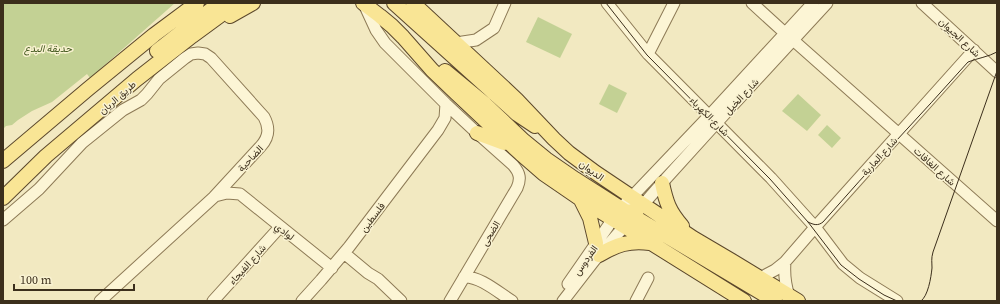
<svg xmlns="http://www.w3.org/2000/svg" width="1000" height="304" font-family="'Source Serif 4',Vazirmatn,serif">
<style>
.green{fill:#c3d194}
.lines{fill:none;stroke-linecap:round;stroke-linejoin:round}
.minor-casing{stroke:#8d7a56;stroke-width:13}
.major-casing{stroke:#5b472b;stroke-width:16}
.minor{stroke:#fcf5d5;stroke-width:11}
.major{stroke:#f9e595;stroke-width:14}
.tram{stroke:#3c2f1c;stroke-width:1}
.labels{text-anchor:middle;stroke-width:3;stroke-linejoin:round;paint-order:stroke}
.street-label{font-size:10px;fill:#3c2f1c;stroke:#f9f2d1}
.park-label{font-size:10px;font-style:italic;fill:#455a21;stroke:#f9f2d1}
</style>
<rect width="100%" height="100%" fill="#f2e9c1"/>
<path class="green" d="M3,3H175L90,78L87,74L52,102L32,111L18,120L12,125L6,126L3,129Z
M538,17L572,34L560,58L526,42Z
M609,84L627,93L617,113L599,104Z
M798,94L821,115L807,131L782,111Z
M827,125L841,138L832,148L818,135Z"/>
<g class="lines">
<defs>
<path id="minor" d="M607,3L648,54L771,178L815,227L843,264L860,278L897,301
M752,3L786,34
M922,3L997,72
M364,4L376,30L385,43L446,104L477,133L513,165C520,173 521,179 517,188L450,301
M793,40L899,134L997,221
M456,43L476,40L494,28L505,3
M648,54L674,3
M215,196L227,193L240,194L332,268
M3,220L39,189L82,143L123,110L141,100L147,94L159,79L185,58L191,54L198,53L205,54L211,58L264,117C270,128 269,137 261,146L214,197L100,301
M344,253L368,273L378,279L401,301
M785,262C784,274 785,284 789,296
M464,277C480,276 499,293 512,301
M760,278L775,270L785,262L817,225L974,50
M568,284L613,219L626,203L708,117L813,3
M213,301L280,227
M302,301L321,280L349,247L438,130L445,118L446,104
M563,301L594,261L662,183L710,130L827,3
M636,301L648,278"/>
<path id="major" d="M363,3L380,16L392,26L403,37L432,70L456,93L521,154L544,174L579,198L744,301
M394,3L517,114L535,126
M413,3L516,99L554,139L569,153L596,173L693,238L732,261L798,301
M230,16L253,3
M157,51L189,26L220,3
M445,71L485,104L524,141L546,159L575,179L625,211C632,213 638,209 643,205
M477,133L504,143
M3,161L88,89L154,35L197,3
M662,183C666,202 669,211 682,226
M3,198L46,156L137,79L192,36L237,3
M580,198L590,218L596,243
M622,214H629L633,216L775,301
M599,255C616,245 629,240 650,243"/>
</defs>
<use href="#minor" class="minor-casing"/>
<use href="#major" class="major-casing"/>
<use href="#minor" class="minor"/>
<use href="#major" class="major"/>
<path class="tram" d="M606,3L647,55L770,179L808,222L841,265L859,279L884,295L897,301
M808,222C814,225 818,226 823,222C870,168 920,116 968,62C978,58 988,57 997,52
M921,301C928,296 931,278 932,268C932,262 931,259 933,252L997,71"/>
</g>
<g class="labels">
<g class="street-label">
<text transform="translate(960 37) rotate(43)" y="4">شارع الجيوان</text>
<text transform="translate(741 96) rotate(-47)" y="4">شارع الخيل</text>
<text transform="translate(117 97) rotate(-41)" y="4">طريق الريان</text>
<text transform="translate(710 116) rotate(45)" y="4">شارع الكهرباء</text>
<text transform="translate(879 156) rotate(-48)" y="4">شارع المارية</text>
<text transform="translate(250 158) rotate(-47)" y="4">الضاحية</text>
<text transform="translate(935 166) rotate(42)" y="4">شارع الغافات</text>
<text transform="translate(592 170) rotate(36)" y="4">الديوان</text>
<text transform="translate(372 217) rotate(-53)" y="4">فلسطين</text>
<text transform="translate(285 231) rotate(38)" y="4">لوادي</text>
<text transform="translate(490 233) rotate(-59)" y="4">الضحى</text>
<text transform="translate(585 260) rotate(-55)" y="4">الفردوس</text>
<text transform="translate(247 264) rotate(-48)" y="4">شارع الفيحاء</text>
</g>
<g class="park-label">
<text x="48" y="52">حديقة البدع</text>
</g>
</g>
<rect width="1000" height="304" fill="none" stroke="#3c2f1c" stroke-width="8"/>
<path d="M14 284v6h120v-6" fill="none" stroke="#3c2f1c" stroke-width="2"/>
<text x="20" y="284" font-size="12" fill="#3c2f1c" stroke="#f9f2d1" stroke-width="3" paint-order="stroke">100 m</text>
</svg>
